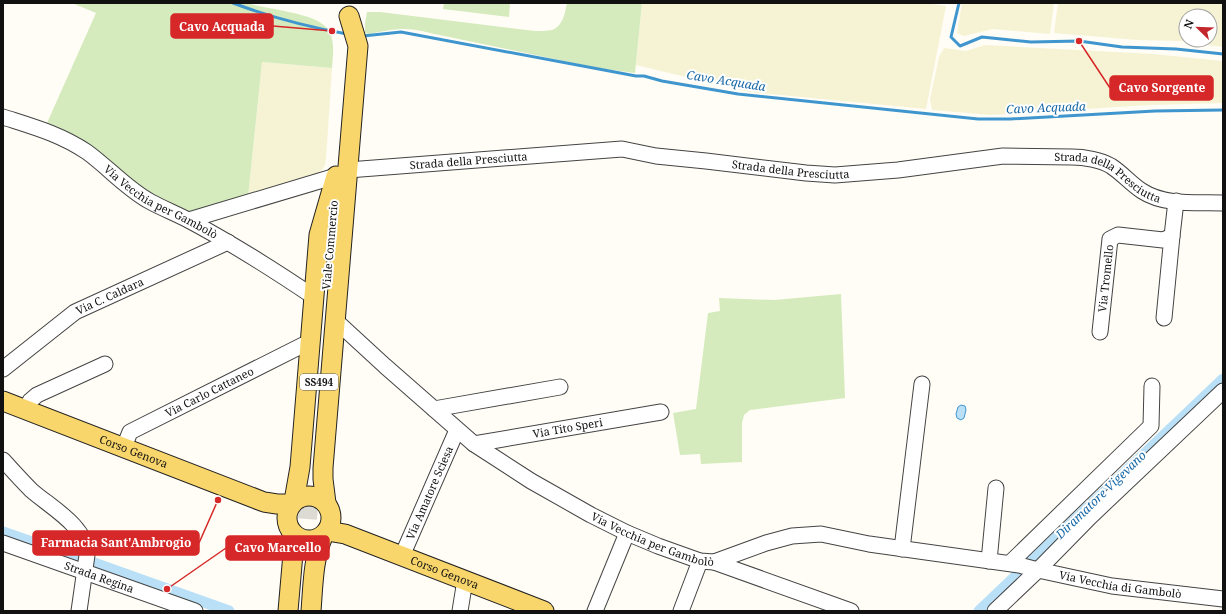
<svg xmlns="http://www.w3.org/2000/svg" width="1226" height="614" font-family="'Noto Serif',serif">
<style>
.farmland{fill:#f6f3d4;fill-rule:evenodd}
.green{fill:#d5ebbd}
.water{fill:#b9e0f7;stroke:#3f96cf}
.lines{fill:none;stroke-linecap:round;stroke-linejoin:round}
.stream{stroke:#3f96cf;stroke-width:3}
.canal{stroke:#b9e0f7;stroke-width:11}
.major-tunnel{stroke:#dbdad3;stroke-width:19;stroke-dasharray:19 10;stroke-linecap:butt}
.minor-casing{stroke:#444;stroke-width:17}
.major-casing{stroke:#222;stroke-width:21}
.minor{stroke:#fff;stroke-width:15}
.major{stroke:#f9d66b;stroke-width:19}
.labels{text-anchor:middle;stroke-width:4;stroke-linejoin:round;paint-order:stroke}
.shield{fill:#fff;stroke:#585858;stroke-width:1}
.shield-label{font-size:10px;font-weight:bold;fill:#111}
.street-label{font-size:11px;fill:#111;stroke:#fff}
.water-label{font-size:12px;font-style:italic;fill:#1768a6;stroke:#fff}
.leader{fill:none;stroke:#d62828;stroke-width:1.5}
.callout-dot{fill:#d62828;stroke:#fff;stroke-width:1.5}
.callout{fill:#d62828;stroke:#d62828;stroke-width:1.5}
.callout-label{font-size:12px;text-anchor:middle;font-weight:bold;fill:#fff}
</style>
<rect width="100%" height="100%" fill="#fffdf5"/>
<path class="farmland" d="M642,3H925L946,6L926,109L749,92L636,65Z
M962,3H1054L1050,34L993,29L964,36L957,33Z
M1058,3H1223V47L1181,41L1137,40L1054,33ZM1186,16H1210V40H1186Z
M985,45L1153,54L1223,61V103L1150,105L991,115L932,110L930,99L939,57L944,48L966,51Z
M262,62L332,68L326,159L325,165L322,170L315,175L248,197Z"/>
<path class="green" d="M72,3H247C267,10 319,12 329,31C335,41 333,56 332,68L262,62L248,197L191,212L177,210L157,203L106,157L75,137L47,123L96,13Z
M444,3H510L509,17L443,9Z
M567,3H642L635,73L597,68L430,33C406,26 393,29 369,34L365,33V23L367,12H380L535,31C540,31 547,31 552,30C563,26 565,13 567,3Z
M841,294L845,398L750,410L744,415L742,423V462L701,464L700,454L680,455L673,413L696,409L708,313L720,311L719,298L774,300Z"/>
<path class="water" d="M961,405L965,406L966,410L964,418L961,420L957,418L956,414L958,407Z"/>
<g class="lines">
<path class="stream" d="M233,3C270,17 309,27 347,34
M959,3L951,37L960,46L982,37L1031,42L1079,41L1122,47L1176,49L1223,54
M363,36L401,32L636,76H644L662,81L738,94L978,119H1010L1155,111L1223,110"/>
<path class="canal" d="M3,532L81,559
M94,563L229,611
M979,611L1223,379"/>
<path class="major-tunnel" d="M305,548L310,487"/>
<defs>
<g id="minor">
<path id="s1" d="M3,117C34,127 60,134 87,152C109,168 128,190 151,202C164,209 177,214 190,221C233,244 274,270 314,297"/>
<path id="s2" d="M348,170L622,149L656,156L706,161L806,173L835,175L898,170L1003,156L1072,157C1084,157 1101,160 1111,166C1122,173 1131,184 1142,191C1165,206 1197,202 1223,203"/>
<path d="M189,220L336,176"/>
<path d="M1164,318L1172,236"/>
<path id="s3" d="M335,320L385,366L474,444L531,481L591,515L627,533L658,546L700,561L714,562L766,543L792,536L821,534L869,544L1019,565L1038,570L1112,586L1223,599"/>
<path id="s4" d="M1100,332L1110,239L1118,235L1163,240L1172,236L1176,201"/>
<path id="s5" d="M3,369L75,312L228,242"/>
<path d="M26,409L30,401L37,395L105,364"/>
<path d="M434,409L560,387"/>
<path id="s6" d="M474,444L661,412"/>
<path id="s7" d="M124,447L130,432L303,345"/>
<path d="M3,460C12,470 21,480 31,490C50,507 87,526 87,555L79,611"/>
<path id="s8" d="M3,543L195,611"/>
<path d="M902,549L922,384"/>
<path id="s9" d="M402,556L457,430"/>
<path d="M989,561L996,488"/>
<path d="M714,562L851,611"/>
<path d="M1010,563L1151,426L1152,386"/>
<path d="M460,611L465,580"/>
<path d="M595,611L627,533"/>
<path d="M681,611L700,561"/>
<path d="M995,611L1038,570L1090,517L1223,391"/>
</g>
<g id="major">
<path id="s10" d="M3,401L264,502L277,504H292"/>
<circle cx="309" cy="518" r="22"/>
<path d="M294,501L300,467L319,235L336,176"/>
<path d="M326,503L323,479V468L358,46L349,16"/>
<path id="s11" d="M327,531L345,534L544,611"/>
<path d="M288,611L294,542L293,533"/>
<path d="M311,611C313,586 313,559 323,536"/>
</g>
</defs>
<use href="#minor" class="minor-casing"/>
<use href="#major" class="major-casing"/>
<use href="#minor" class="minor"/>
<use href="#major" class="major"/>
</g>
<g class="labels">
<rect class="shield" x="300" y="374" width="38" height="16" rx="3"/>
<g class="shield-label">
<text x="319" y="386">SS494</text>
</g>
<g class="street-label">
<text dy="4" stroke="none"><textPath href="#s2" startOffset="121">Strada della Presciutta</textPath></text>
<text dy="4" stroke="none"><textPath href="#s2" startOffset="445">Strada della Presciutta</textPath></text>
<text dy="4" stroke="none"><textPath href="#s2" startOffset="769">Strada della Presciutta</textPath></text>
<text dy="4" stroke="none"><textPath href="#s1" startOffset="181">Via Vecchia per Gambolò</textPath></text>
<text transform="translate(330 245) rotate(-85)" y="4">Viale Commercio</text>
<text dy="4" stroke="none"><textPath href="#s4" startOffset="54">Via Tromello</textPath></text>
<text dy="4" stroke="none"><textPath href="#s5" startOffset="130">Via C. Caldara</textPath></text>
<text dy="4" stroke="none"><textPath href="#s7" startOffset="105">Via Carlo Cattaneo</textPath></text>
<text dy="4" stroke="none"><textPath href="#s6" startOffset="95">Via Tito Speri</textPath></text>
<text dy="4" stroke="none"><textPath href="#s10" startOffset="140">Corso Genova</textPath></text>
<text dy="4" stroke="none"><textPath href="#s9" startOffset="69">Via Amatore Sciesa</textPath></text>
<text dy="4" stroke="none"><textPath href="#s3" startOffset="390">Via Vecchia per Gambolò</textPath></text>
<text dy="4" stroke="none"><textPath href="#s11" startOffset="125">Corso Genova</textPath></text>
<text dy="4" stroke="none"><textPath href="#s8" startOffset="102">Strada Regina</textPath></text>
<text dy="4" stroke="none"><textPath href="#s3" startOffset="871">Via Vecchia di Gambolò</textPath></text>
</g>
<g class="water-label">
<text transform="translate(726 81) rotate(9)" y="4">Cavo Acquada</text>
<text transform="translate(1046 108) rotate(-2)" y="4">Cavo Acquada</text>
<text transform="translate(1101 495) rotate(-44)" y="4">Diramatore Vigevano</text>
</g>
</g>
<path class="leader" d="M332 31L273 26M1079 41L1110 88M218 500L199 543M167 589L226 548"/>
<g class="callout-dot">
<circle cx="332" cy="31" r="4"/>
<circle cx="1079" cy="41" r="4"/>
<circle cx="218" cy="500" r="4"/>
<circle cx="167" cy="589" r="4"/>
</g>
<g class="callout">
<rect x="171" y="14" width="102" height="24" rx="4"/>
<rect x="1110" y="76" width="103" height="24" rx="4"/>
<rect x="33" y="531" width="166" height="24" rx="4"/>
<rect x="226" y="536" width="103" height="24" rx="4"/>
</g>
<g class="callout-label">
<text x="222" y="31">Cavo Acquada</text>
<text x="1162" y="92">Cavo Sorgente</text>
<text x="116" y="547">Farmacia Sant'Ambrogio</text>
<text x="278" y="552">Cavo Marcello</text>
</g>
<rect width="1226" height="614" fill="none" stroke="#111111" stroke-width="8"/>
<g transform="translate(1198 28) rotate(293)"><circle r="19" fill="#ffffff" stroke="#a0a0a0"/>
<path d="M0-3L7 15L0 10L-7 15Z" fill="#c4262e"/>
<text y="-6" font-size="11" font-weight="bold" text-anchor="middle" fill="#111111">N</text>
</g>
</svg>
